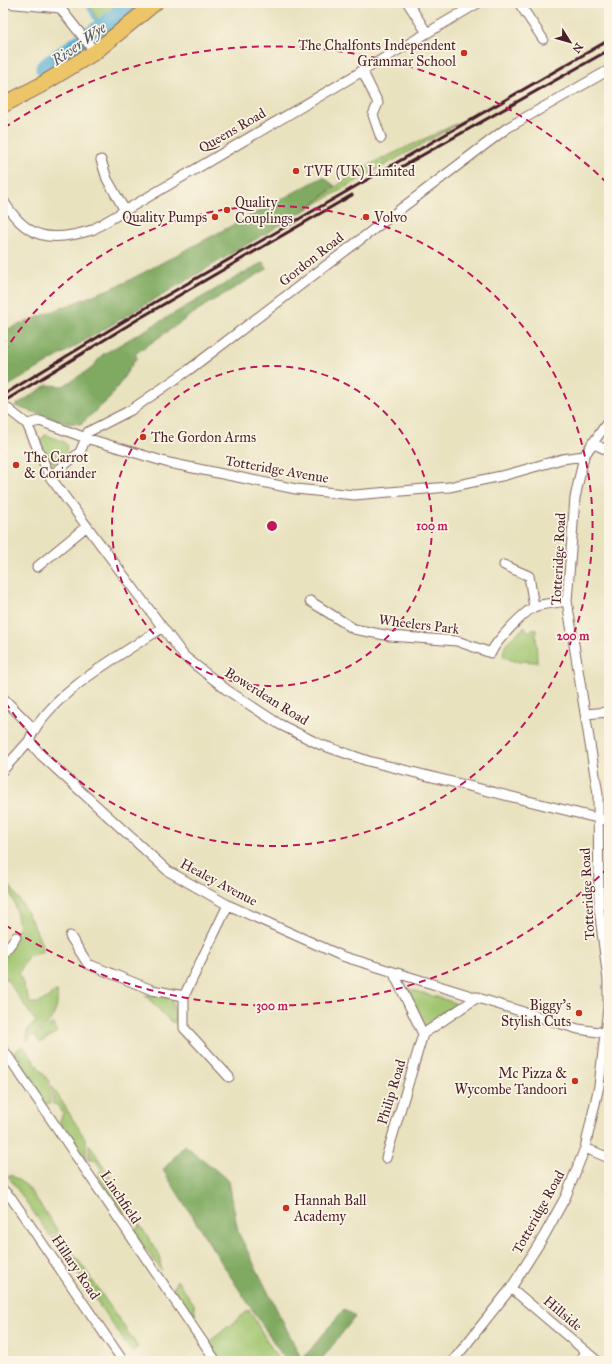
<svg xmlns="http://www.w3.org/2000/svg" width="612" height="1364" font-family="'IM FELL Great Primer',serif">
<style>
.green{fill:#a0c570;stroke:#75724e}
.forest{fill:#80aa62;stroke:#656446}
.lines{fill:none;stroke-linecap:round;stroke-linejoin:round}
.stream{stroke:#55add2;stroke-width:3}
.river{stroke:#55add2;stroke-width:19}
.street-casing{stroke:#81635f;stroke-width:11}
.primary-casing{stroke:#81635f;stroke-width:17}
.street{stroke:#fff;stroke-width:9}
.primary{stroke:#edc569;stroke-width:15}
.rail{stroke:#4a1f2b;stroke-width:3}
.ring{fill:none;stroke:#c2185b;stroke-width:2;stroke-dasharray:7 5}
.poi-dot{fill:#c8321e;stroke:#fcf5e5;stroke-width:1.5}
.labels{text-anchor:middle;stroke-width:3.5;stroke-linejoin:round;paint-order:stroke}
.poi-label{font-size:14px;fill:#4a1f2b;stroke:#fcf5e5;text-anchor:start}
.street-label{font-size:14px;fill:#4a1f2b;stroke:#fcf5e5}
.water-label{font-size:15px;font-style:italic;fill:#4e586e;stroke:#fcf5e5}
.centre{fill:#c2185b;stroke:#fcf5e5;stroke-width:2}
.ring-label{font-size:12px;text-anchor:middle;font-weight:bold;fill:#c2185b;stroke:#fcf5e5;stroke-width:3.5;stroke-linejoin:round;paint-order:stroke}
</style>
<rect width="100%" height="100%" fill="#fcf5e5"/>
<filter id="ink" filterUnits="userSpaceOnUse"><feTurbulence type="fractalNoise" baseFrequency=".025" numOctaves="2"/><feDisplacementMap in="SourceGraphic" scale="8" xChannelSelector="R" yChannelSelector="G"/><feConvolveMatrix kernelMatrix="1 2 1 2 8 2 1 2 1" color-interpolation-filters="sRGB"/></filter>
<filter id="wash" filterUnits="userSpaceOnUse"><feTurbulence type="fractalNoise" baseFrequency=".012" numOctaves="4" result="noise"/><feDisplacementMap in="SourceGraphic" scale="16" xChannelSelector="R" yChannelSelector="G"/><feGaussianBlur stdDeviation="0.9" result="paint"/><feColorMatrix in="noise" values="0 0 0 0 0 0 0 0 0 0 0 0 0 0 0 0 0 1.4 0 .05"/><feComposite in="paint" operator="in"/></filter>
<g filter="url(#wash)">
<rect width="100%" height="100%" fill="#e8e2bf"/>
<path class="green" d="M88,3H126L99,22Z
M469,118L307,209L358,170Z
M47,435L64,442L67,445L66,456L54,464L48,462L40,442L44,436Z
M525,627L528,632L535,628L536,629L537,662L513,661L504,657C500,644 516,635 525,627Z
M6,881C23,903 35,925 44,951L28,956L19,973L30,1003H39L57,991C60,1018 46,1025 27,1041V1030L36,1022L3,974V958L19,926L15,905Z
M409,989L453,1002L456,1004L425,1026C420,1021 413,1001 408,992Z
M145,995H172C171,1005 177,1013 175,1023L171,1022Z
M53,1023L57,1032L40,1043L35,1036Z
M23,1046L50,1083V1104H46L14,1058V1052Z
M52,1086L86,1140V1160L59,1123L63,1113L56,1104H53Z
M89,1144L123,1196L124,1214L98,1178L101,1169L95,1159H89Z
M11,1175L27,1186L58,1231L50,1236L8,1176Z
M139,1224L160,1255L161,1270L135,1233Z
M59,1233L91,1278L85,1282L52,1238Z
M92,1280L138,1347L132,1352L85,1285Z
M177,1280L194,1304L196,1321L173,1289Z
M249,1310L279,1361H218L205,1345Z"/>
<path class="forest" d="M323,177L335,186L307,209L3,389V331L124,283Z
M263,262L267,269L207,304L135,354L137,357L110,398L81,424L66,423L15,406L47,385L63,386L92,368L102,355Z
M185,1145L229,1181L238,1232L302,1360L344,1309L355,1317L320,1361H286L227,1271L163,1170Z"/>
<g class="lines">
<path class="stream" d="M86,3L100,28"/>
<path class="river" d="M45,68L114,19L126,8L130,3"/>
</g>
</g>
<g filter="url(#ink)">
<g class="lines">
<defs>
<path id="street" d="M5,3L60,8L95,52
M408,3L427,33
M519,3L543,39
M362,70L378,103L373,115L381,138
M101,160L107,179L124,209
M3,200C26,239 50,243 92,230L478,3
M3,405L27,424L50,477L184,656L227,690L279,724L319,744L368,761L609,821
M27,424L40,421L86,438L88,432L131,410L190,369L507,128L609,70
M592,443L609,451
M50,477L80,452L86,438L169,463L296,489L354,495L449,487L506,475L562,459L584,456
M504,565L529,576L534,607
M37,567L87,526
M310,601L354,629L390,636L457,641L491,653C495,642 523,613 534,607C542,603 558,603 567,601
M162,628C122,654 46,696 29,741L41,755L168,871L228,905L342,956L578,1029L605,1033
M3,698L34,729
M585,714L609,712
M3,770L29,741
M228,905L184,996V1028L229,1077
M70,936L88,964L152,990L184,996
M3,954L16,937
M423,1034L478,997
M3,1049L216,1361
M585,1148L609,1158
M386,1158L423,1034L394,974
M3,1190L12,1199L123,1361
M511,1288L597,1361
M453,1361L511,1288L544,1236L566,1196L585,1148L599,1086L608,1008V980L599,908L598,794L567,601L575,498L584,456L609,420
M579,1361L587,1352"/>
<path id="primary" d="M3,105L41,85L95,52L155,3"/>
</defs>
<use href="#street" class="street-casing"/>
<use href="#primary" class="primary-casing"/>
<use href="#street" class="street"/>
<use href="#primary" class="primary"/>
<path class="rail" d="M387,175L609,50
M3,395L157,301L609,40
M3,402L140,318L352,195"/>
</g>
</g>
<g class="ring">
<circle cx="272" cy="526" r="160"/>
<path d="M4 352A320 320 0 1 1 4 700"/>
<path d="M608 868A480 480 0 0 1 4 924M4 128A480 480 0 0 1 608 184"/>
</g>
<g class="poi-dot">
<circle cx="464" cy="53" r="4"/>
<circle cx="296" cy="171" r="4"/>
<circle cx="227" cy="210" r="4"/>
<circle cx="215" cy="217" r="4"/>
<circle cx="366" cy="217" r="4"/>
<circle cx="143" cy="437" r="4"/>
<circle cx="16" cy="465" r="4"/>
<circle cx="579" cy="1013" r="4"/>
<circle cx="575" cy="1081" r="4"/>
<circle cx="286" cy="1208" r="4"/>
</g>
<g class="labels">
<g class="poi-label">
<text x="456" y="50" text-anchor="end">The Chalfonts Independent<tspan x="456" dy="16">Grammar School</tspan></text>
<text x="304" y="176">TVF (UK) Limited</text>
<text x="235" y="207">Quality<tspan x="235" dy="16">Couplings</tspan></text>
<text x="207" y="222" text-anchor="end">Quality Pumps</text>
<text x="374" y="222">Volvo</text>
<text x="151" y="442">The Gordon Arms</text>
<text x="24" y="462">The Carrot<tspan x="24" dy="16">&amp; Coriander</tspan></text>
<text x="571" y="1010" text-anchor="end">Biggy's<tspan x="571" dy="16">Stylish Cuts</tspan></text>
<text x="567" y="1078" text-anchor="end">Mc Pizza &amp;<tspan x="567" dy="16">Wycombe Tandoori</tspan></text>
<text x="294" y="1205">Hannah Ball<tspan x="294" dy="16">Academy</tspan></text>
</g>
<g class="street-label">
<text transform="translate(232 130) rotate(-30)" y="5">Queens Road</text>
<text transform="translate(311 259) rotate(-38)" y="5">Gordon Road</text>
<text transform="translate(277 469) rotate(10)" y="5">Totteridge Avenue</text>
<text transform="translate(558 559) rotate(-87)" y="5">Totteridge Road</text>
<text transform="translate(419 624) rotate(7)" y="5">Wheelers Park</text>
<text transform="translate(267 696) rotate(32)" y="5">Bowerdean Road</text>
<text transform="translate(219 882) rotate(28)" y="5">Healey Avenue</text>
<text transform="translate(587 894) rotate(-93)" y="5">Totteridge Road</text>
<text transform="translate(391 1092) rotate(-73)" y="5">Philip Road</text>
<text transform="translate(121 1197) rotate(56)" y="5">Linchfield</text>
<text transform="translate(538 1212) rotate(-61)" y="5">Totteridge Road</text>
<text transform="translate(76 1267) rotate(56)" y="5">Hillary Road</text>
<text transform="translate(563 1313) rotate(40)" y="5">Hillside</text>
</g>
<g class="water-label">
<text transform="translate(79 44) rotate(-35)" y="5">River Wye</text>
</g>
</g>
<circle cx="272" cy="526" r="6" class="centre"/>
<g class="ring-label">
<text x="432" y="530">100 m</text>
<text x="573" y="640">200 m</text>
<text x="272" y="1010">300 m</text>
</g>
<rect width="612" height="1364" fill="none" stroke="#fcf5e5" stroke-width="16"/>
<g transform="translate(570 42) rotate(127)" stroke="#fcf5e5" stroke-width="3" paint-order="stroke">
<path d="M0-3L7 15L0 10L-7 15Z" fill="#4a1f2b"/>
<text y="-6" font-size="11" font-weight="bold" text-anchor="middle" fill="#4a1f2b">N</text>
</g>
</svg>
